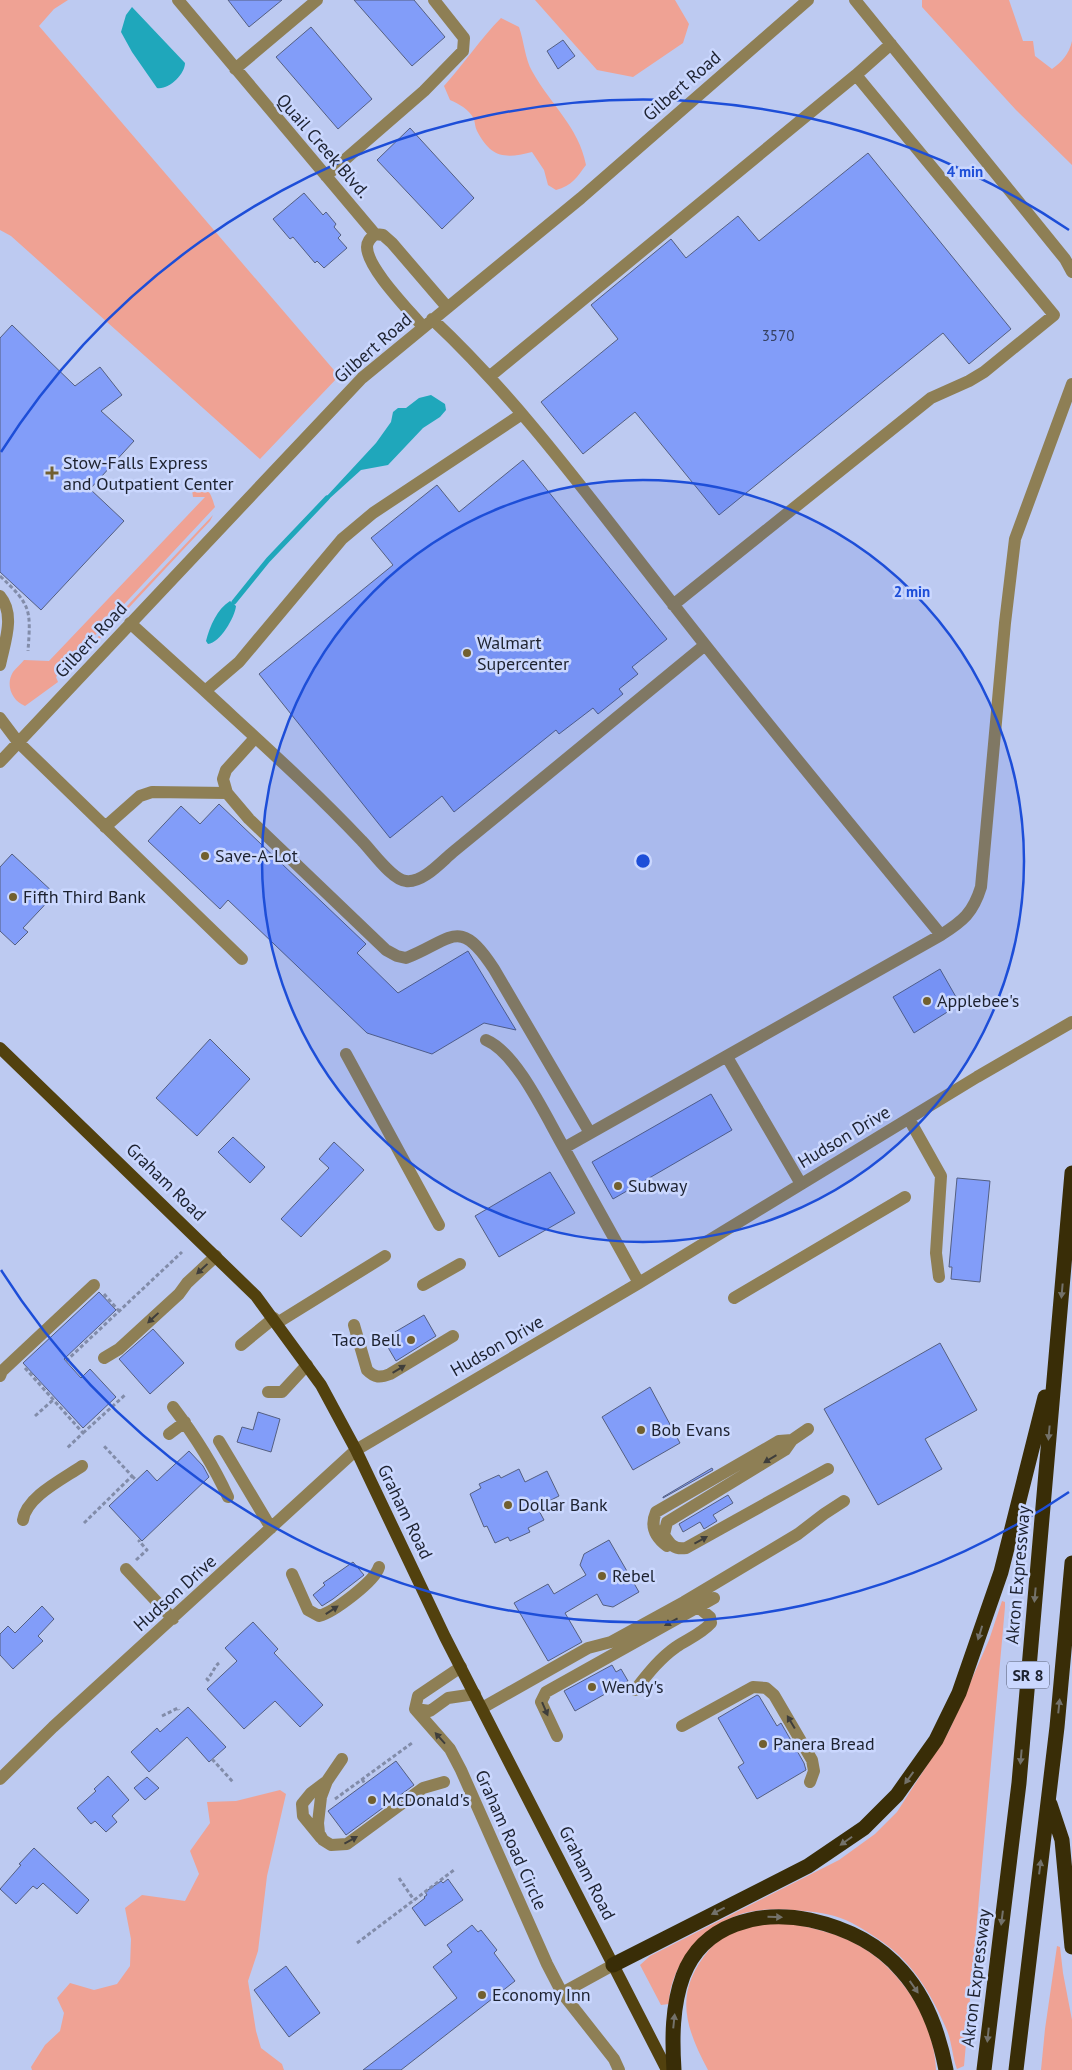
<svg xmlns="http://www.w3.org/2000/svg" width="1072" height="2070" font-family="'PT Sans',sans-serif">
<style>
.green{fill:#efa294}
.water{fill:#1fa7bb}
.lines{fill:none;stroke-linecap:round;stroke-linejoin:round}
.stream{stroke:#1fa7bb;stroke-width:5}
.building{fill:#829df9;stroke:#545f81}
.path{stroke:#828ca9;stroke-width:3;stroke-dasharray:4 2.5;stroke-linecap:butt}
.minor{stroke:#8e7f55;stroke-width:12}
.major{stroke:#52410e;stroke-width:12}
.highway{stroke:#392d07;stroke-width:15}
.oneway{fill:#3f3e3b}
.oneway2{fill:#73716a}
.ring{fill:none;stroke:#1d4ed8;stroke-width:2.5}
.poi-dot{fill:#72602f;stroke:#cad7fe;stroke-width:2}
.labels{text-anchor:middle;stroke-width:5;stroke-linejoin:round;paint-order:stroke}
.number-label{font-size:15px;fill:#364162}
.shield{fill:#cad7fe;stroke:#51586e;stroke-width:1}
.shield-label{font-size:16px;font-weight:bold;fill:#1d2230}
.street-label{font-size:18px;fill:#1d2230;stroke:#cad7fe}
.poi-label{font-size:18px;fill:#1d2230;stroke:#cad7fe;text-anchor:start}
.centre{fill:#1d4ed8;stroke:#cad7fe;stroke-width:2.5}
.ring-label{font-size:15px;text-anchor:middle;font-weight:bold;fill:#1d4ed8;stroke:#cad7fe;stroke-width:5;stroke-linejoin:round;paint-order:stroke}
</style>
<rect width="100%" height="100%" fill="#bdcaf1"/>
<path class="green" d="M0,0H68L54,9L39,26L339,376L260,459L11,236L0,230Z
M535,0H675L689,24L683,43L633,77L597,70Z
M922,0H1009L1023,41H1033L1035,56L1052,69C1062,62 1069,54 1072,41V165L1016,110L922,7Z
M501,18L519,27C524,41 525,59 532,71C550,104 579,127 586,165C577,177 572,186 556,190L548,185L544,170L532,152C505,159 491,158 477,131C475,127 475,123 474,119C469,109 459,104 450,100L444,86C464,64 480,39 501,18Z
M197,484C209,486 212,497 215,507L56,677L58,682L25,706C12,701 5,685 13,672C16,668 21,664 24,660L49,661L205,497H193L192,490Z
M213,515L210,521L63,678L61,676Z
M1002,1601L1005,1602V1607L964,2066L957,2069C952,2056 952,2041 946,2028C934,2000 917,1970 893,1950C881,1940 865,1930 852,1923C837,1915 820,1912 804,1911C757,1906 727,1910 694,1946C679,1962 669,1983 669,2004L661,2005L640,1965L650,1956L839,1860L875,1834L897,1812L949,1731L989,1640Z
M280,1790L286,1794L267,1876L258,1951L248,1981L256,2031L261,2048L282,2064L284,2070H32L31,2067L45,2045L60,2031L64,2013L57,1998L70,1983L94,1990L117,1984L130,1966L131,1939L125,1908L142,1895L185,1901L199,1874L190,1851L210,1823L207,1802L236,1801Z
M789,1923C812,1928 837,1933 858,1945C901,1969 934,2020 936,2070H708C684,2025 674,1992 709,1950C716,1942 729,1930 739,1927C750,1923 776,1924 789,1923Z
M1057,1946L1060,1947L1063,1973L1072,2020V2070H1041L1045,2029Z"/>
<path class="water" d="M132,7L185,63C185,74 169,90 157,88L132,52L121,32L126,15Z
M431,395L445,404L446,410L440,417L423,428L388,465L361,470L329,499L326,497L376,443L391,422L393,412L398,408H406L419,398Z
M230,601L236,606C235,617 220,643 208,644L206,641C210,626 217,609 230,601Z"/>
<g class="lines">
<path class="stream" d="M234,602L268,560L327,498"/>
</g>
<path class="building" d="M228,0H282L249,27Z
M354,0H414L445,37L412,66Z
M311,27L372,99L338,129L276,57Z
M563,40L575,56L558,69L547,51Z
M410,128L474,198L442,229L377,160Z
M868,153L1011,329L969,364L943,333L719,515L635,412L583,454L541,402L618,339L591,305L671,239L686,258L738,216L759,241Z
M304,193L323,215L326,212L336,224L334,227L341,235L338,238L347,248L324,268L317,261L315,263L293,237L290,239L273,219Z
M12,325L75,386L100,367L122,395L101,411L134,441L90,489L124,521L41,610L0,572V338Z
M523,460L667,639L632,667L638,674L619,689L623,694L598,714L593,708L559,734L556,730L454,812L442,796L390,838L259,674L393,565L371,538L437,485L459,512Z
M219,804L366,944L357,953L398,993L468,951L516,1030L484,1023L432,1054L367,1033L228,900L220,909L148,841L181,806L200,824Z
M12,854L55,894L23,928L28,932L15,945L0,931V867Z
M940,969L960,1004L914,1033L893,997Z
M210,1039L250,1079L197,1136L156,1098Z
M711,1094L732,1130L613,1199L592,1162Z
M233,1137L265,1167L250,1183L218,1152Z
M334,1142L364,1170L301,1237L281,1219L329,1168L319,1159Z
M550,1172L575,1213L499,1257L475,1216Z
M957,1178L990,1181L980,1282L951,1279L952,1267H949Z
M99,1292L116,1310L64,1359L81,1378L90,1369L116,1397L83,1428L23,1363Z
M424,1315L436,1336L396,1361L383,1339Z
M153,1329L184,1363L150,1394L119,1359Z
M940,1343L977,1410L925,1439L942,1469L878,1505L824,1409Z
M650,1387L680,1443L633,1470L602,1417Z
M258,1412L280,1419L271,1452L237,1442L242,1427L253,1430Z
M189,1451L203,1466L209,1477L142,1541L109,1506L147,1470L157,1481Z
M712,1468L713,1470L663,1498V1497Z
M519,1469L525,1482L547,1471L559,1496L537,1507L544,1520L528,1528L530,1532L510,1541L508,1537L495,1543L487,1526L484,1527L470,1494L481,1488L479,1484L499,1475L501,1478Z
M728,1495L733,1503L713,1515L717,1521L704,1529L700,1522L683,1532L679,1524Z
M609,1540L639,1592L613,1607L603,1605L597,1594L565,1613L582,1642L548,1661L514,1603L548,1584L554,1594L586,1575L580,1565L584,1554Z
M353,1562L364,1575L333,1599L322,1606L313,1595L325,1585L323,1583Z
M42,1606L54,1619L38,1636L43,1641L13,1669L0,1655V1634L8,1626L15,1633Z
M253,1622L278,1649L274,1653L323,1705L300,1727L275,1701L244,1729L207,1689L237,1661L225,1648Z
M612,1665L616,1672L621,1669L628,1681L575,1711L564,1691Z
M757,1695L759,1696L777,1726L781,1723L804,1763L806,1770L757,1799L738,1767L744,1763L718,1718Z
M188,1707L226,1747L209,1762L187,1737L149,1772L131,1752L157,1728L160,1732Z
M396,1761L414,1785L346,1835L328,1811Z
M108,1776L129,1800L112,1816L117,1822L106,1832L95,1821L91,1824L77,1808L96,1791L94,1789Z
M147,1777L159,1788L145,1800L134,1788Z
M34,1848L89,1900L77,1914L43,1883L37,1889L33,1886L16,1904L0,1889L21,1865L19,1864Z
M448,1879L463,1900L425,1926L412,1908L425,1898L424,1897L427,1895L425,1892L441,1881L443,1883Z
M472,1925L478,1932L481,1930L497,1950L494,1953L515,1981L401,2070H363L457,1998L433,1967L452,1952L447,1945Z
M286,1966L320,2013L289,2037L254,1990Z"/>
<g class="lines">
<path class="path" d="M0,576C31,605 31,609 28,651
M104,1294L119,1311
M66,1361L182,1252
M25,1368L83,1433L66,1449
M35,1416L53,1400
M83,1433L125,1395
M132,1476L136,1480
M84,1523L132,1476L104,1446
M136,1560L147,1550L139,1541L140,1540
M209,1681L207,1679C213,1674 213,1668 219,1663
M162,1716L178,1708L179,1710
M212,1759L233,1782
M362,1779L365,1784
M335,1799L412,1743
M399,1878L414,1900
M357,1943L454,1870"/>
<path class="minor" d="M178,0L375,234L383,235L392,243L447,307
M855,0L1065,259L1072,272
M235,69L317,0
M326,176L424,91L463,51L464,38L434,0
M375,234C371,238 367,241 367,247C367,268 409,310 423,327
M432,319C522,403 597,508 673,604C760,716 851,825 941,935
M489,377L856,75
M0,596C16,615 4,644 0,665
M673,605L931,398L969,381L984,372L1054,315L856,75L891,44
M130,623L205,691L239,662L342,539L373,513L522,414
M205,691C258,740 312,788 362,841C372,851 392,880 406,881C423,883 441,862 453,852L705,645
M0,718L18,742L242,959
M255,738L226,770L223,779L227,793L249,819L386,950L397,956L406,958C452,940 459,915 494,969L590,1133
M0,762L362,378L581,198L808,0
M105,827L140,796L152,792L227,793
M486,1040C517,1053 546,1117 564,1148
M346,1054L439,1225
M727,1057L801,1184
M909,1119L941,1176L936,1253L939,1277
M639,1283L564,1148L941,935C963,921 973,913 981,887L1005,623L1015,539L1072,384
M423,1285L460,1264
M734,1298L905,1197
M277,1323L385,1256
M354,1325L367,1370C375,1378 380,1378 390,1374L453,1336
M241,1345L274,1318
M104,1358L119,1349L179,1294L187,1283L216,1256
M0,1376L2,1371L94,1285
M268,1392H282L307,1365
M173,1407C195,1436 213,1464 228,1497
M808,1429L792,1440L785,1450L667,1522L664,1535C670,1544 674,1550 686,1548L828,1469
M169,1434L185,1422
M219,1441L271,1528
M23,1520C26,1497 63,1479 82,1466
M667,1546C655,1537 650,1526 656,1512L779,1441L792,1440
M126,1569L173,1619
M292,1574L308,1610L319,1616C334,1612 375,1581 379,1567
M635,1690C647,1675 659,1659 676,1647C688,1639 701,1634 711,1623L710,1617L698,1607
M482,1708L588,1648L611,1642L684,1602L798,1534L824,1514L844,1501
M415,1709L450,1749L461,1770L547,1964L562,1993L614,2059L619,2070
M415,1709L418,1696L461,1667
M415,1709L430,1711L448,1698L475,1694
M682,1726L753,1687L766,1688L774,1695L812,1760L814,1771L810,1782
M557,1736L541,1702L546,1692L714,1598
M342,1759L327,1781L321,1797L318,1823L319,1833L323,1840L331,1845L347,1844L423,1788L444,1782
M0,1779L53,1727L356,1450L639,1283L977,1077L1072,1022
M321,1838L303,1816L302,1804L311,1793L327,1781
M562,1993L613,1965"/>
<path class="major" d="M0,1048L256,1296L321,1385L356,1450L445,1637L667,2070"/>
<path class="highway" d="M1050,1804L1062,1840L1072,1947
M613,1965L808,1866L864,1828L897,1795L936,1740L959,1693L1001,1572L1045,1397
M674,2070C672,2039 672,2006 683,1976C703,1923 760,1910 810,1920C846,1928 878,1943 902,1971C927,1999 939,2033 946,2070
M984,2070L1019,1783L1072,1173
M1016,2070L1057,1727L1072,1563"/>
</g>
<defs><path id="oneway-solid" d="M-6-.8H1V-3.2L6.5 0L1 3.2V.8H-6Z" transform="scale(1.25)"/></defs>
<g class="oneway">
<use href="#oneway-solid" transform="translate(202 1269) rotate(137)"/>
<use href="#oneway-solid" transform="translate(153 1318) rotate(137)"/>
<use href="#oneway-solid" transform="translate(399 1369) rotate(-31)"/>
<use href="#oneway-solid" transform="translate(770 1459) rotate(149)"/>
<use href="#oneway-solid" transform="translate(701 1540) rotate(-29)"/>
<use href="#oneway-solid" transform="translate(332 1610) rotate(-33)"/>
<use href="#oneway-solid" transform="translate(671 1622) rotate(151)"/>
<use href="#oneway-solid" transform="translate(545 1709) rotate(67)"/>
<use href="#oneway-solid" transform="translate(791 1722) rotate(-121)"/>
<use href="#oneway-solid" transform="translate(440 1738) rotate(-132)"/>
<use href="#oneway-solid" transform="translate(351 1840) rotate(-29)"/>
</g>
<g class="oneway2">
<use href="#oneway-solid" transform="translate(1062 1291) rotate(95)"/>
<use href="#oneway-solid" transform="translate(1049 1433) rotate(95)"/>
<use href="#oneway-solid" transform="translate(1035 1595) rotate(95)"/>
<use href="#oneway-solid" transform="translate(980 1633) rotate(107)"/>
<use href="#oneway-solid" transform="translate(1059 1706) rotate(-84)"/>
<use href="#oneway-solid" transform="translate(1021 1757) rotate(95)"/>
<use href="#oneway-solid" transform="translate(909 1778) rotate(126)"/>
<use href="#oneway-solid" transform="translate(846 1841) rotate(145)"/>
<use href="#oneway-solid" transform="translate(1040 1867) rotate(-83)"/>
<use href="#oneway-solid" transform="translate(718 1911) rotate(153)"/>
<use href="#oneway-solid" transform="translate(775 1917) rotate(1)"/>
<use href="#oneway-solid" transform="translate(1002 1918) rotate(97)"/>
<use href="#oneway-solid" transform="translate(914 1987) rotate(55)"/>
<use href="#oneway-solid" transform="translate(674 2021) rotate(-84)"/>
<use href="#oneway-solid" transform="translate(988 2035) rotate(96)"/>
</g>
<circle cx="643" cy="861" r="381" fill="#1d4ed8" fill-opacity=".12"/>
<g class="ring">
<circle cx="643" cy="861" r="381"/>
<path d="M1069 1492A761 761 0 0 1 1 1270M1 452A761 761 0 0 1 1069 230"/>
</g>
<g class="poi-dot">
<path d="M49.5 465.5h5v5h5v5h-5v5h-5v-5h-5v-5h5z"/>
<circle cx="467" cy="653" r="5"/>
<circle cx="205" cy="856" r="5"/>
<circle cx="13" cy="897" r="5"/>
<circle cx="927" cy="1001" r="5"/>
<circle cx="618" cy="1186" r="5"/>
<circle cx="411" cy="1340" r="5"/>
<circle cx="641" cy="1430" r="5"/>
<circle cx="508" cy="1505" r="5"/>
<circle cx="602" cy="1576" r="5"/>
<circle cx="592" cy="1687" r="5"/>
<circle cx="763" cy="1744" r="5"/>
<circle cx="372" cy="1800" r="5"/>
<circle cx="482" cy="1995" r="5"/>
</g>
<g class="labels">
<g class="number-label">
<text x="778" y="341">3570</text>
</g>
<rect class="shield" x="1007" y="1661.5" width="42" height="27" rx="4"/>
<g class="shield-label">
<text x="1028" y="1681">SR 8</text>
</g>
<g class="street-label">
<text transform="translate(682 86) rotate(-41)" y="6">Gilbert Road</text>
<text transform="translate(323 146) rotate(49)" y="6">Quail Creek Blvd.</text>
<text transform="translate(373 348) rotate(-41)" y="6">Gilbert Road</text>
<text transform="translate(91 640) rotate(-47)" y="6">Gilbert Road</text>
<text transform="translate(844 1137) rotate(-31)" y="6">Hudson Drive</text>
<text transform="translate(166 1182) rotate(44)" y="6">Graham Road</text>
<text transform="translate(497 1346) rotate(-30)" y="6">Hudson Drive</text>
<text transform="translate(405 1512) rotate(64)" y="6">Graham Road</text>
<text transform="translate(1018 1575) rotate(-85)" y="6">Akron Expressway</text>
<text transform="translate(175 1593) rotate(-42)" y="6">Hudson Drive</text>
<text transform="translate(511 1840) rotate(66)" y="6">Graham Road Circle</text>
<text transform="translate(587 1873) rotate(63)" y="6">Graham Road</text>
<text transform="translate(976 1978) rotate(-83)" y="6">Akron Expressway</text>
</g>
<g class="poi-label">
<text x="63" y="469">Stow-Falls Express<tspan x="63" dy="21">and Outpatient Center</tspan></text>
<text x="477" y="649">Walmart<tspan x="477" dy="21">Supercenter</tspan></text>
<text x="215" y="862">Save-A-Lot</text>
<text x="23" y="903">Fifth Third Bank</text>
<text x="937" y="1007">Applebee's</text>
<text x="628" y="1192">Subway</text>
<text x="401" y="1346" text-anchor="end">Taco Bell</text>
<text x="651" y="1436">Bob Evans</text>
<text x="518" y="1511">Dollar Bank</text>
<text x="612" y="1582">Rebel</text>
<text x="602" y="1693">Wendy's</text>
<text x="773" y="1750">Panera Bread</text>
<text x="382" y="1806">McDonald's</text>
<text x="492" y="2001">Economy Inn</text>
</g>
</g>
<circle cx="643" cy="861" r="8" class="centre"/>
<g class="ring-label">
<text x="965" y="177">4 min</text>
<text x="912" y="597">2 min</text>
</g>
</svg>
